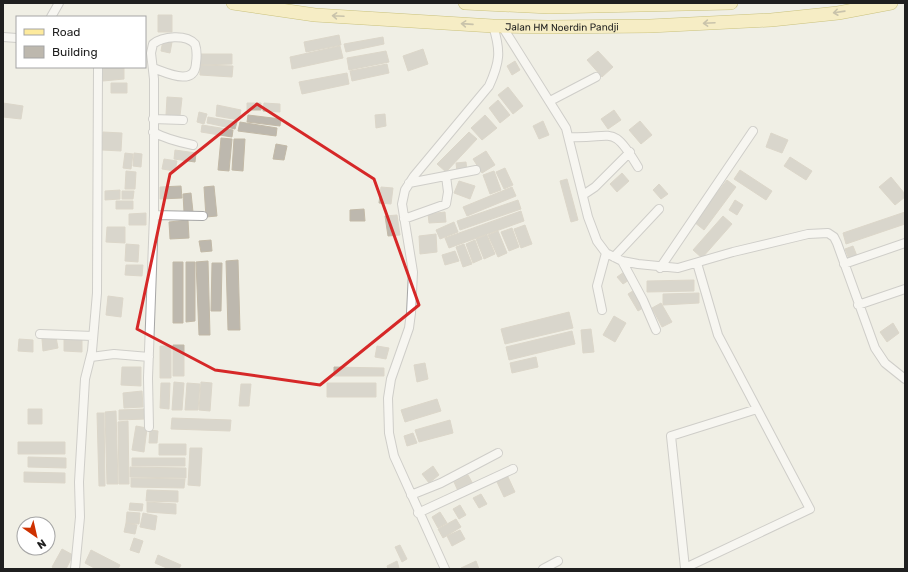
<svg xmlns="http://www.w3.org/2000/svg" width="908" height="572" font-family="Rubik,sans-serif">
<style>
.building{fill:#bdb8ae;stroke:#c2b9a7}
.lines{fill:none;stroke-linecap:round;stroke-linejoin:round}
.minor-casing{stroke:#a6a6a6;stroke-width:10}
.primary-casing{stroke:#9a8c00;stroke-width:14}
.minor{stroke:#fff;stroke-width:8}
.primary{stroke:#fdea9d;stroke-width:13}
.oneway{stroke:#998f64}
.marked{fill:none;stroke:#d62828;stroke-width:3;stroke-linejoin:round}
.labels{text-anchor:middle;stroke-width:4;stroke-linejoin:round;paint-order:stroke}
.street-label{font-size:10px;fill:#1f1f1f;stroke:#fff}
</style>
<rect width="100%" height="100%" fill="#f0efe5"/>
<path class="building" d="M158,15H172V32H158Z
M339,35L341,45L306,52L304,42Z
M383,37L384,44L346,52L344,44Z
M163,40L172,42L170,53L161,51Z
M340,46L343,58L292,69L290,57Z
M423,49L428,64L408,71L403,56Z
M386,51L389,62L349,70L347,58Z
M598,51L613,67L602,77L587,60Z
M200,54H232V64L200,65Z
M515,61L520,70L512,75L507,66Z
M387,64L389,73L352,81L350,71Z
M200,65L233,66L232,77L200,75Z
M102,67H124V79L103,81Z
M347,73L349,84L302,94L299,82Z
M111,83H127V93H111Z
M508,87L523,106L513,114L498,95Z
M167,97L182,98L180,116L166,115Z
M498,100L510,115L500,123L489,108Z
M3,103L23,106L21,119L3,117Z
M247,103H261V110H247Z
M264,103L280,104V112L263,111Z
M217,105L241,110L239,120L216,116Z
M614,110L621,120L608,129L601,119Z
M199,112L207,114L204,124L197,122Z
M385,114L386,126L376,128L375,115Z
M248,115L281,119L280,126L247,122Z
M485,115L497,128L482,140L471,128Z
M208,117L237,122L235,129L207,123Z
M543,121L549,135L539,139L533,126Z
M640,121L652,135L641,144L629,130Z
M240,122L277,128L276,136L238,131Z
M202,125L233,130L232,137L201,132Z
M103,132L122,133L121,151L102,150Z
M469,132L477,139L446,172L437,164Z
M771,133L788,140L782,153L766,147Z
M221,138L232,139L229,171L218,170Z
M234,139H245L243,171L232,170Z
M276,144L287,146L284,160L273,159Z
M175,150L196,153L195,162L174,159Z
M486,151L495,165L482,173L473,159Z
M125,153L133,154L131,169L123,168Z
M134,153L142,154L141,167L133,166Z
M790,157L812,171L806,180L784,166Z
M164,159L177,161L175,171L162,169Z
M466,162L467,171L457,172L456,163Z
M505,168L513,185L504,189L496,172Z
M740,170L772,191L766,200L734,179Z
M126,171L136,172L135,189H125Z
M494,171L501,190L490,194L483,175Z
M622,173L629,181L617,192L610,184Z
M891,177L905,194V197L895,205L879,187Z
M567,179L578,220L571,222L560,181Z
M727,180L736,187L704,230L694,222Z
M459,181L475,186L470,199L454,193Z
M659,184L668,194L661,199L653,190Z
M181,186L182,198L160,199V187Z
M214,186L217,216L206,217L204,187Z
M381,187L393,188L391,204L379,203Z
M512,187L516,196L467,216L463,207Z
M120,190V199L105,200V191Z
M122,191H134L133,199H122Z
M191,193L193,212H184L183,194Z
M518,200L521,209L460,230L457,221Z
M735,200L743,205L737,215L729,210Z
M116,201H133V209H116Z
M364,209L365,221H350V210Z
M521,211L524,221L449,248L445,238Z
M445,212L446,222L429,223L428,214Z
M905,212V224L846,244L843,233Z
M146,213V225H129V214Z
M397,215L400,235L388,236L385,216Z
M723,216L732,224L702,258L693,250Z
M188,220L189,238L170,239L169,222Z
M454,222L458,232L440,239L436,230Z
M525,225L532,244L521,248L514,229Z
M107,227H125V243L106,242Z
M512,228L519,247L509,251L501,232Z
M498,231L507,253L498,257L488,235Z
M436,234L437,252L420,254L419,236Z
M487,235L495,254L484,259L476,239Z
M211,240L212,251L201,252L199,241Z
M475,240L482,259L473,263L466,244Z
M126,244L139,245L138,262L125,261Z
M464,244L472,264L463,267L456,247Z
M853,246L857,256L849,259L845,249Z
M455,251L459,261L445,265L442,255Z
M238,260L240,330H228L226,261Z
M208,261L210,335H199L196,262Z
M173,262H183V323H173Z
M186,262H195V321L186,322Z
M212,263H222L221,311H211Z
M126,265H143L142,276L125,275Z
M624,272L629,280L623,284L617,277Z
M694,280V291L647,292V281Z
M636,289L646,306L638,311L628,294Z
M699,293V303L663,305V294Z
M108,296L123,298L121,317L106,315Z
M661,303L672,322L662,327L652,308Z
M569,312L573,328L505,344L501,329Z
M614,316L626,323L615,342L603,335Z
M893,323L899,333L887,342L880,332Z
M591,329L594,352L583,353L581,330Z
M572,331L575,344L509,360L506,347Z
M56,337L58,348L43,351L42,339Z
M64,338L82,339V352L64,351Z
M19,339L33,340V352L18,351Z
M173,345H184V376H173Z
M160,346H171V378H160Z
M377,346L389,348L386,359L375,357Z
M536,357L538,367L512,373L510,363Z
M425,363L428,379L417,382L414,365Z
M122,367H141V386L121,385Z
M334,367L384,368V376H334Z
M174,382L184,383L182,410H172Z
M201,382L212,383L210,411L199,410Z
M161,383H170L169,409L160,408Z
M187,383L200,384L198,410H185Z
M327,383H376V397H327Z
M241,384H251L249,406H239Z
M142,391L143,407L124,408L123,393Z
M437,399L441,411L405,422L401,410Z
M28,409H42V424H28Z
M144,409L145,419L119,420V410Z
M116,411L118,484H107L105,412Z
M97,413H104L105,486H99Z
M172,418L231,420L230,431L171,429Z
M450,420L453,433L419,442L415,430Z
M128,421L129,484H119L118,422Z
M136,426L147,428L144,452L132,450Z
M150,430L158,431L157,443H149Z
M413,433L417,443L407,446L404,436Z
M18,442H65V454H18Z
M159,444H186V455H159Z
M190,448H202L200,486L188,485Z
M28,457L66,458V468L28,467Z
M132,458H185V466H132Z
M433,466L439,475L429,483L422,474Z
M130,467L186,468V478L130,477Z
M24,472L65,473V483L24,482Z
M468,475L473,484L458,491L454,482Z
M508,477L515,492L504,497L497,482Z
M131,478L185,479L184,488L131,487Z
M147,490L178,491V502L146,501Z
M481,494L487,504L479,508L473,498Z
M147,502L176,504V514L147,512Z
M130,503L143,504L142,511L129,510Z
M460,505L466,515L459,519L453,509Z
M127,512L140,513L139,524L126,523Z
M440,512L447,523L438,528L432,517Z
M143,513L157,516L155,530L140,527Z
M456,519L461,527L443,538L438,529Z
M126,523L137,525L135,534L124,532Z
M460,530L465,539L452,546L447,536Z
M134,538L143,541L139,553L130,550Z
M400,545L407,559L402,562L395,547Z
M62,549L73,555L66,569H55L52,567Z
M91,550L120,565L118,569H96L85,563Z
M158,555L181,565L179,569H169L155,563Z
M397,561L399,568L388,569L387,566Z
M476,561L479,569H462L461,568Z"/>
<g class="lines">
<defs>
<path id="minor" d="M51,17L59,3
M502,26L566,128L588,217L597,241L606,253L622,261L638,264L678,268L733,252L808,234L828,233L834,237L837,243L875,348L885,363L905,379
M3,37L17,38
M550,101L596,77
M153,119L183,120
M153,132C166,139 178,142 193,145
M570,137C614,139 612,123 638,167
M409,183L476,170
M583,195L595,187L630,152
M154,215L203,216
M404,219L446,204L448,192L446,176
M614,257L659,209
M622,261L643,300L656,330
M697,263L718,335L810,509L685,568L671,436L757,409
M844,264L905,243
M660,268L753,131
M858,305L905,289
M602,310L597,286L606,253
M40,334L93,336
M91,357L114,354L149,357
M149,427L148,378L154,215V79L151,53L153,44C163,36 186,34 195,44C197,50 197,56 196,63C195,87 167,73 153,68
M411,495L441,483L498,453
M418,513L513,469
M75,569L80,517L79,482L85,379L92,351L97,293L98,67
M445,569L394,456L389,433L388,398L391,379L409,328L411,313L413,272L402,204L405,190L414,176L489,86C500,62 501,51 493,26
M543,569L558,561"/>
<g id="primary">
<path id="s1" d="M233,3L315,15L493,26L548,27L650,26L771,20L838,13L891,3"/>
<path d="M465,3L549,7L731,3"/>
</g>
</defs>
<use href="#minor" class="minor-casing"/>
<use href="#primary" class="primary-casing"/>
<use href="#minor" class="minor"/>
<use href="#primary" class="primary"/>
</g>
<defs><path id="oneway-shaft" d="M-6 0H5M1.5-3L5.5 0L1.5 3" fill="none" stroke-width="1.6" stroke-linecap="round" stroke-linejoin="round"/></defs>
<g class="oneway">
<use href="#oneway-shaft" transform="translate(839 12) rotate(172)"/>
<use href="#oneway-shaft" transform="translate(338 16) rotate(-177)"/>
<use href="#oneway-shaft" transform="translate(709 23) rotate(177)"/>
<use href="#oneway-shaft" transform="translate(467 24) rotate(-176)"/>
</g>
<path d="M0 0H908V572H0ZM257,104L374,179L419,305L320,385L215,370L137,329L170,174Z" fill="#f0efe5" fill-opacity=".55" fill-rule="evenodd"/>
<path class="marked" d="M257,104L374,179L419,305L320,385L215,370L137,329L170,174Z"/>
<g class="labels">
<g class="street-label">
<text dy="4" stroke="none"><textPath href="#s1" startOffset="330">Jalan HM Noerdin Pandji</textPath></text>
</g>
</g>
<rect width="908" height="572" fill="none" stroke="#1f1f1f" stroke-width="8"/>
<rect x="16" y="16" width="130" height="52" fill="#ffffff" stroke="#a5a5a5"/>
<rect x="24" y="29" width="20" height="6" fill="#fdea9d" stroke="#a5a5a5"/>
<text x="52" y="36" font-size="12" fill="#1f1f1f">Road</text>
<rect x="24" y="46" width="20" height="12" fill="#bdb8ae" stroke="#a5a5a5"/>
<text x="52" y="56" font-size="12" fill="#1f1f1f">Building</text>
<g transform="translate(36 536) rotate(146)"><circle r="19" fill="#ffffff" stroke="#a5a5a5"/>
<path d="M0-3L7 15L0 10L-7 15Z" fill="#ce3100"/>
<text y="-6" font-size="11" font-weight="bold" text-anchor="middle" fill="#1f1f1f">N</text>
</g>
</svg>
